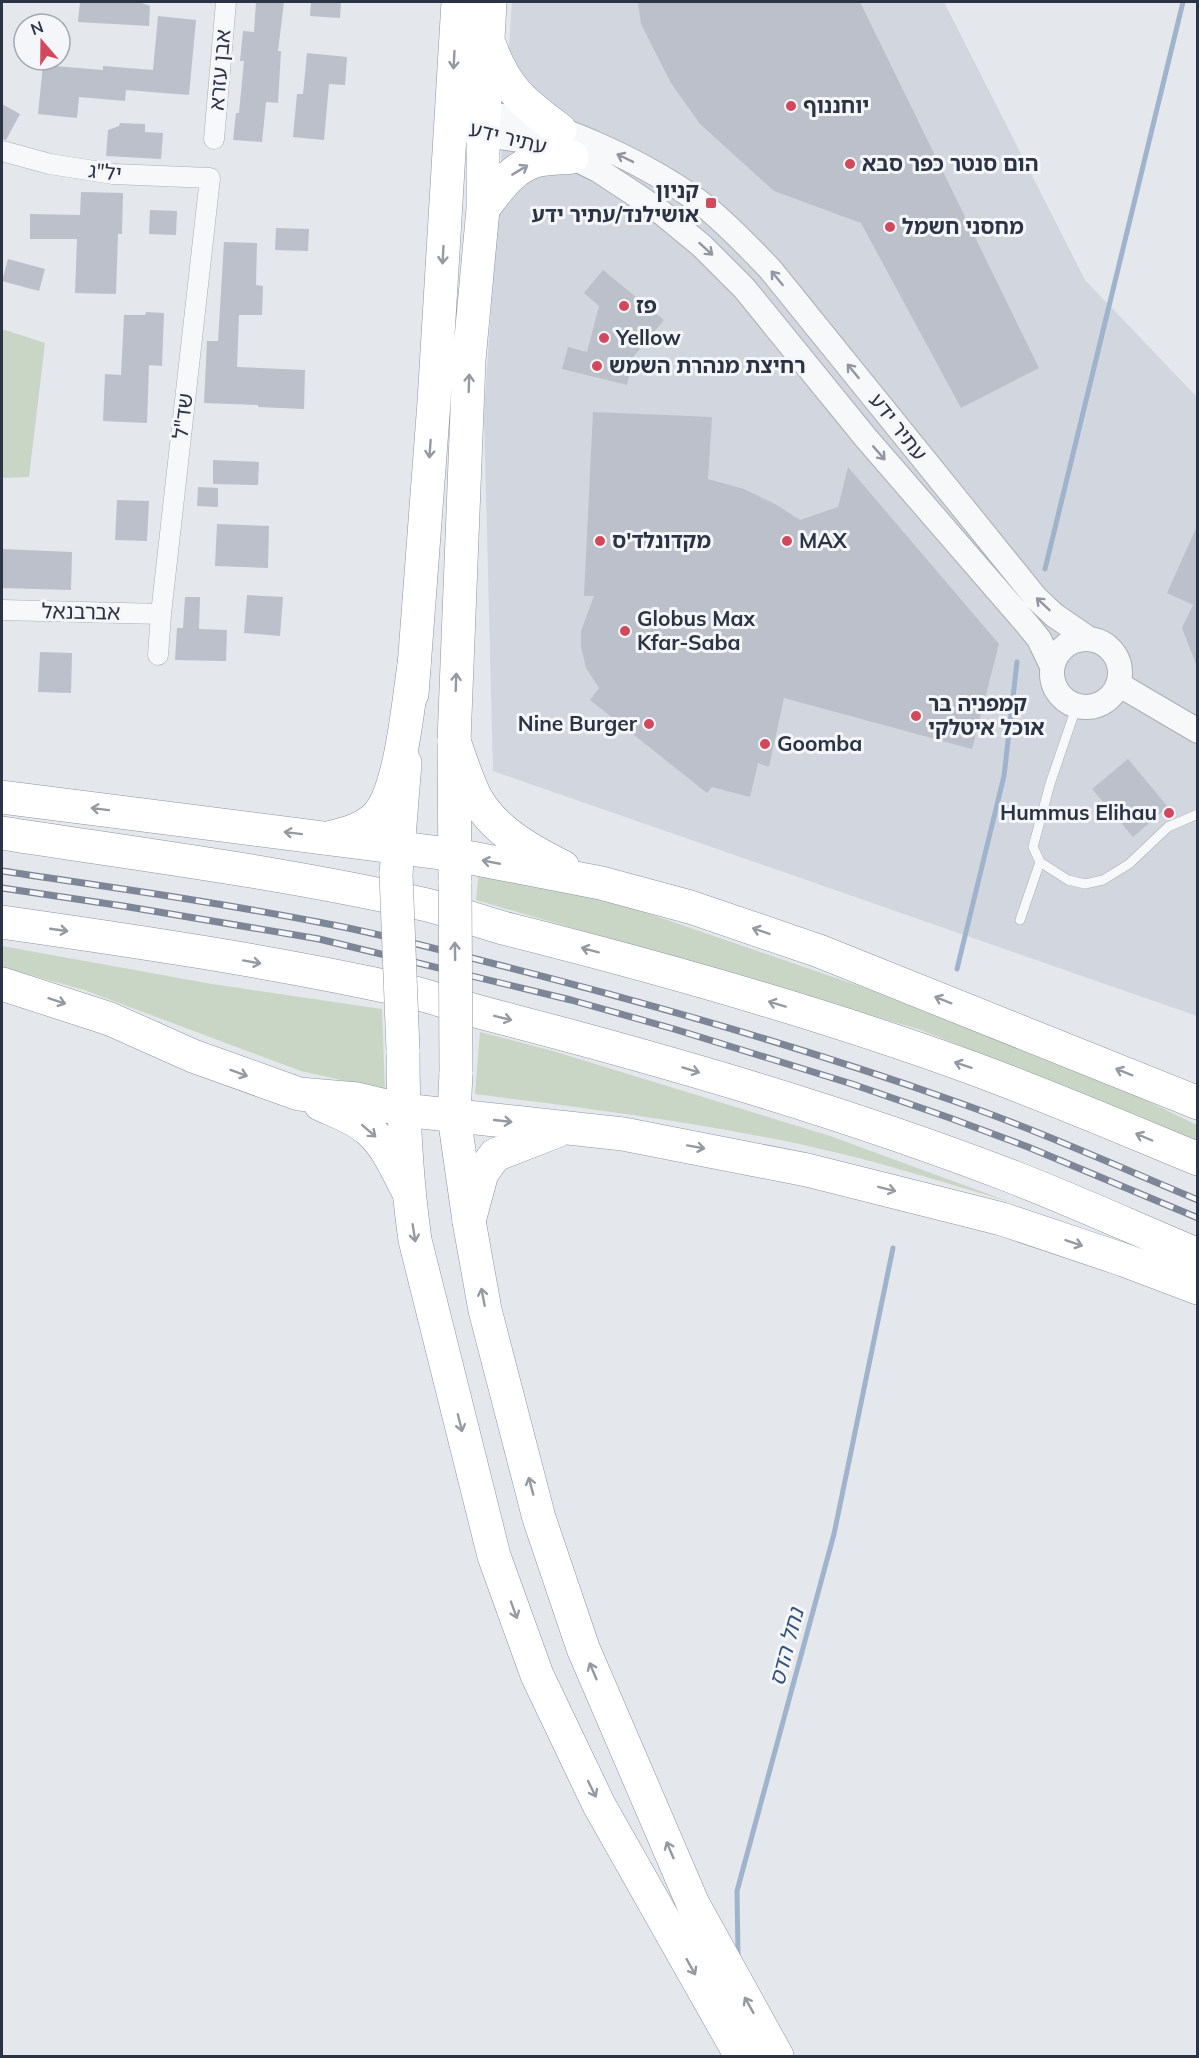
<svg xmlns="http://www.w3.org/2000/svg" width="1199" height="2058" font-family="Mulish,'Noto Sans Hebrew',sans-serif">
<style>
.built{fill:#d2d6de}
.green{fill:#c9d6c5}
.lines{fill:none;stroke-linecap:round;stroke-linejoin:round}
.stream{stroke:#9fb4cc;stroke-width:5}
.building{fill:#bbc0ca}
.service-casing{stroke:#a9aeb7;stroke-width:10}
.minor-casing{stroke:#a9aeb7;stroke-width:21}
.tertiary-casing{stroke:#a9aeb7;stroke-width:26}
.trunk-casing{stroke:#8b94a3;stroke-width:34}
.motorway-casing{stroke:#8b94a3;stroke-width:34}
.service{stroke:#f7f8fa;stroke-width:9}
.minor{stroke:#f7f8fa;stroke-width:20}
.tertiary{stroke:#f7f8fa;stroke-width:24}
.trunk{stroke:#fff;stroke-width:33}
.motorway{stroke:#fff;stroke-width:33}
.rail-casing{stroke:#7d8696;stroke-width:7}
.rail{stroke:#f4f6f9;stroke-width:4.5;stroke-dasharray:14;stroke-linecap:butt}
.trunk-bridge-casing{stroke:#8b94a3;stroke-width:34;stroke-linecap:butt}
.trunk-bridge{stroke:#fff;stroke-width:33}
.oneway{stroke:#959aa2}
.oneway2{stroke:#9196a0}
.poi-dot{fill:#d1495b;stroke:#f4f6f9;stroke-width:2}
.labels{text-anchor:middle;stroke-width:6;stroke-linejoin:round;paint-order:stroke}
.street-label{font-size:21px;fill:#2b3445;stroke:#f4f6f9}
.poi-label{font-size:21px;font-weight:bold;fill:#2b3445;stroke:#f4f6f9;text-anchor:start}
.water-label{font-size:22px;font-style:italic;fill:#34527a;stroke:#f4f6f9}
</style>
<rect width="100%" height="100%" fill="#e4e7ec"/>
<path class="built" d="M512,2H944L1085,280L1197,397V1016L493,771L484,414Z"/>
<path class="green" d="M2,329L45,343L29,477L2,478Z
M479,871L615,902L868,989L1137,1096L1197,1125V1141L1131,1113L918,1029L476,900Z
M2,946L212,984L382,1009L385,1090L301,1071L84,990L2,967Z
M480,1032L553,1051L830,1136L1010,1202C943,1182 877,1161 808,1146C698,1122 586,1108 475,1094Z"/>
<g class="lines">
<path class="stream" d="M1045,569L1183,2
M957,969L1004,776L1017,662
M738,1956L737,1891L834,1534L893,1248"/>
</g>
<path class="building" d="M80,2H139L150,6L149,26L78,22Z
M256,2H284L278,51H281L278,103L266,102L262,142L233,140L236,113H239L244,61H240L243,31L254,32Z
M311,2H341L340,18L310,16Z
M638,2H860L1039,368L961,408L861,223L774,191L700,124L671,83L641,24Z
M158,16L196,20L189,95L126,90L125,101L79,97L77,118L38,114L43,65L103,70V66L153,70Z
M307,53L347,57L345,85L329,84L324,140L293,137L297,94H303Z
M2,104L20,114L6,140L2,139Z
M120,123L145,124V132L163,133L161,159L106,156L108,130L119,126Z
M81,192L123,193L122,234H118L116,294L75,293L77,239H30V214L80,215Z
M150,210L177,211L176,235L149,234Z
M276,228L309,229L308,251L275,250Z
M224,242L257,243L256,285L263,286L262,315H239L237,367L305,370L304,409L258,407V405L204,403L207,341H218Z
M8,259L45,269L39,291L2,281Z
M603,270L664,320L634,356L627,385L562,369L568,347L587,352L599,306L584,293Z
M146,312L164,313L162,366L149,365L147,423L103,421L105,374L121,375L124,315H145Z
M593,412L712,417L708,479L744,489L777,505L800,520L838,507L848,467L999,644L972,749L784,698L769,767L758,763L750,797L712,787L707,793L590,700L599,688L586,668L581,647V631L594,596H584Z
M213,460L259,462L258,485L213,484Z
M198,487L218,488V507L197,506Z
M117,500L149,501L147,541L115,540Z
M217,524L269,526L268,568L215,566Z
M1197,526V664H1196L1182,628L1193,605L1167,593Z
M2,549L72,552L71,590L2,588Z
M247,595L283,597L280,636L244,633Z
M185,597H200L199,629L227,630L226,661L175,660L177,628H183Z
M40,652L72,653L71,693L38,692Z
M1128,759L1168,807L1133,837L1092,789Z"/>
<g class="lines">
<defs>
<path id="service" d="M1077,705L1050,784L1033,847L1040,862L1068,880L1085,884L1103,880L1129,864L1168,827L1198,814
M1020,920L1040,862"/>
<path id="minor" d="M214,139L226,2
M2,151L50,164L113,174L210,178L161,614L158,655
M2,610L161,614"/>
<path id="tertiary" d="M468,119C473,117 480,115 486,115C548,114 659,169 707,208C730,227 750,248 770,269L1036,598L1054,615L1089,639
M467,129L483,135L514,139L543,145L572,157L598,170L633,193L662,213L702,246L744,288L866,438L1026,623L1039,639L1052,666
M1052 673a34 34 0 1 1 68 0a34 34 0 1 1-68 0Z
M1118,684L1198,731"/>
<path id="trunk" d="M490,46C506,90 524,103 560,130
M483,209C498,189 513,166 539,160C550,158 562,158 572,157
M412,694L434,402L458,2
M396,874L405,763
M455,882L454,741L469,360L483,209V135L490,2
M403,1050C403,1114 406,1177 415,1240L494,1556L537,1675L599,1805L741,2056
M456,1072L454,1116L469,1221L485,1310L539,1518L583,1648L693,1904L777,2056"/>
<path id="motorway" d="M454,741C460,758 466,777 474,794C491,829 529,850 563,867
M2,797L456,855L601,883L690,907L819,951L1198,1103
M2,833C143,855 288,873 427,905C455,912 483,923 511,930C666,969 821,1013 972,1068C1048,1096 1123,1128 1198,1159
M332,837C348,833 361,830 374,819C401,796 408,703 414,665
M2,922C136,941 270,961 403,990C431,996 459,1007 487,1014C665,1060 841,1111 1013,1177C1075,1201 1136,1229 1198,1255
M2,984L110,1019L193,1056L299,1094L357,1099L403,1110L623,1134L807,1170L1002,1219L1124,1260L1198,1288
M320,1104C337,1112 356,1118 370,1131C388,1147 397,1171 408,1191
M469,1221L482,1173L495,1155L557,1131"/>
</defs>
<use href="#service" class="service-casing"/>
<use href="#minor" class="minor-casing"/>
<use href="#tertiary" class="tertiary-casing"/>
<use href="#trunk" class="trunk-casing"/>
<use href="#motorway" class="motorway-casing"/>
<use href="#service" class="service"/>
<use href="#minor" class="minor"/>
<use href="#tertiary" class="tertiary"/>
<use href="#trunk" class="trunk"/>
<use href="#motorway" class="motorway"/>
<defs>
<path id="rail" d="M2,871C109,887 216,902 323,923C382,934 440,950 499,965C652,1004 805,1048 954,1101C1037,1130 1117,1166 1198,1200
M2,888L123,906L319,939L571,1000L674,1029L852,1084L950,1118L1028,1147L1198,1218"/>
</defs>
<use href="#rail" class="rail-casing"/>
<use href="#rail" class="rail"/>
<defs>
<path id="trunk-bridge" d="M396,874L403,1050
M455,884L456,1072"/>
</defs>
<use href="#trunk-bridge" class="trunk-bridge-casing"/>
<use href="#trunk-bridge" class="trunk-bridge"/>
</g>
<defs><path id="oneway-shaft" d="M-6 0H5M1.5-3L5.5 0L1.5 3" fill="none" stroke-width="1.6" stroke-linecap="round" stroke-linejoin="round" transform="scale(1.5)"/></defs>
<g class="oneway">
<use href="#oneway-shaft" transform="translate(454 60) rotate(93)"/>
<use href="#oneway-shaft" transform="translate(520 170) rotate(-31)"/>
<use href="#oneway-shaft" transform="translate(443 255) rotate(93)"/>
<use href="#oneway-shaft" transform="translate(469 383) rotate(-88)"/>
<use href="#oneway-shaft" transform="translate(430 449) rotate(94)"/>
<use href="#oneway-shaft" transform="translate(456 682) rotate(-88)"/>
<use href="#oneway-shaft" transform="translate(100 809) rotate(-173)"/>
<use href="#oneway-shaft" transform="translate(293 833) rotate(-173)"/>
<use href="#oneway-shaft" transform="translate(491 862) rotate(-169)"/>
<use href="#oneway-shaft" transform="translate(59 930) rotate(8)"/>
<use href="#oneway-shaft" transform="translate(761 931) rotate(-161)"/>
<use href="#oneway-shaft" transform="translate(590 950) rotate(-165)"/>
<use href="#oneway-shaft" transform="translate(455 951) rotate(-91)"/>
<use href="#oneway-shaft" transform="translate(252 962) rotate(10)"/>
<use href="#oneway-shaft" transform="translate(943 1000) rotate(-158)"/>
<use href="#oneway-shaft" transform="translate(57 1001) rotate(18)"/>
<use href="#oneway-shaft" transform="translate(777 1004) rotate(-163)"/>
<use href="#oneway-shaft" transform="translate(503 1018) rotate(14)"/>
<use href="#oneway-shaft" transform="translate(963 1065) rotate(-161)"/>
<use href="#oneway-shaft" transform="translate(691 1070) rotate(17)"/>
<use href="#oneway-shaft" transform="translate(1124 1072) rotate(-158)"/>
<use href="#oneway-shaft" transform="translate(239 1073) rotate(20)"/>
<use href="#oneway-shaft" transform="translate(503 1121) rotate(6)"/>
<use href="#oneway-shaft" transform="translate(369 1131) rotate(41)"/>
<use href="#oneway-shaft" transform="translate(1144 1137) rotate(-157)"/>
<use href="#oneway-shaft" transform="translate(696 1147) rotate(10)"/>
<use href="#oneway-shaft" transform="translate(887 1189) rotate(14)"/>
<use href="#oneway-shaft" transform="translate(414 1233) rotate(81)"/>
<use href="#oneway-shaft" transform="translate(1074 1243) rotate(19)"/>
<use href="#oneway-shaft" transform="translate(483 1297) rotate(-101)"/>
<use href="#oneway-shaft" transform="translate(460 1423) rotate(76)"/>
<use href="#oneway-shaft" transform="translate(531 1486) rotate(-105)"/>
<use href="#oneway-shaft" transform="translate(514 1610) rotate(70)"/>
<use href="#oneway-shaft" transform="translate(593 1671) rotate(-113)"/>
<use href="#oneway-shaft" transform="translate(592 1789) rotate(64)"/>
<use href="#oneway-shaft" transform="translate(670 1850) rotate(-113)"/>
<use href="#oneway-shaft" transform="translate(691 1967) rotate(61)"/>
<use href="#oneway-shaft" transform="translate(749 2005) rotate(-119)"/>
</g>
<g class="oneway2">
<use href="#oneway-shaft" transform="translate(625 158) rotate(-154)"/>
<use href="#oneway-shaft" transform="translate(706 249) rotate(42)"/>
<use href="#oneway-shaft" transform="translate(777 278) rotate(-129)"/>
<use href="#oneway-shaft" transform="translate(853 371) rotate(-129)"/>
<use href="#oneway-shaft" transform="translate(879 453) rotate(49)"/>
<use href="#oneway-shaft" transform="translate(1043 604) rotate(-137)"/>
</g>
<g class="poi-dot">
<circle cx="791" cy="106" r="6"/>
<circle cx="850" cy="164" r="6"/>
<rect x="705" y="197" width="12" height="12" rx="3"/>
<circle cx="890" cy="227" r="6"/>
<circle cx="624" cy="306" r="6"/>
<circle cx="604" cy="338" r="6"/>
<circle cx="597" cy="366" r="6"/>
<circle cx="600" cy="541" r="6"/>
<circle cx="787" cy="541" r="6"/>
<circle cx="625" cy="631" r="6"/>
<circle cx="916" cy="716" r="6"/>
<circle cx="649" cy="724" r="6"/>
<circle cx="765" cy="744" r="6"/>
<circle cx="1169" cy="813" r="6"/>
</g>
<g class="labels">
<g class="street-label">
<text transform="translate(220 70) rotate(-85)" y="7">אבן עזרא</text>
<text transform="translate(508 138) rotate(14)" y="7">עתיר ידע</text>
<text transform="translate(105 172) rotate(6)" y="7">יל"ג</text>
<text transform="translate(183 416) rotate(-83)" y="7">שד"ל</text>
<text transform="translate(898 427) rotate(52)" y="7">עתיר ידע</text>
<text transform="translate(81 612) rotate(1)" y="7">אברבנאל</text>
</g>
<g class="poi-label">
<text x="803" y="113">יוחננוף</text>
<text x="862" y="171">הום סנטר כפר סבא</text>
<text x="699" y="198" text-anchor="end">קניון<tspan x="699" dy="24">אושילנד/עתיר ידע</tspan></text>
<text x="902" y="234">מחסני חשמל</text>
<text x="636" y="313">פז</text>
<text x="616" y="345">Yellow</text>
<text x="609" y="373">רחיצת מנהרת השמש</text>
<text x="612" y="548">מקדונלד'ס</text>
<text x="799" y="548">MAX</text>
<text x="637" y="626">Globus Max<tspan x="637" dy="24">Kfar-Saba</tspan></text>
<text x="928" y="711">קמפניה בר<tspan x="928" dy="24">אוכל איטלקי</tspan></text>
<text x="637" y="731" text-anchor="end">Nine Burger</text>
<text x="777" y="751">Goomba</text>
<text x="1157" y="820" text-anchor="end">Hummus Elihau</text>
</g>
<g class="water-label">
<text transform="translate(786 1647) rotate(-75)" y="8">נחל הדס</text>
</g>
</g>
<rect width="1199" height="2058" fill="none" stroke="#2b3445" stroke-width="6"/>
<g transform="translate(42 42) rotate(340)"><circle r="28" fill="#f4f6f9" stroke="#a4a8b1" stroke-width="1.5"/>
<path d="M0-4.5L10 22L0 15L-10 22Z" fill="#d1495b"/>
<text y="-9" font-size="16" font-weight="bold" text-anchor="middle" fill="#2b3445">N</text>
</g>
</svg>
